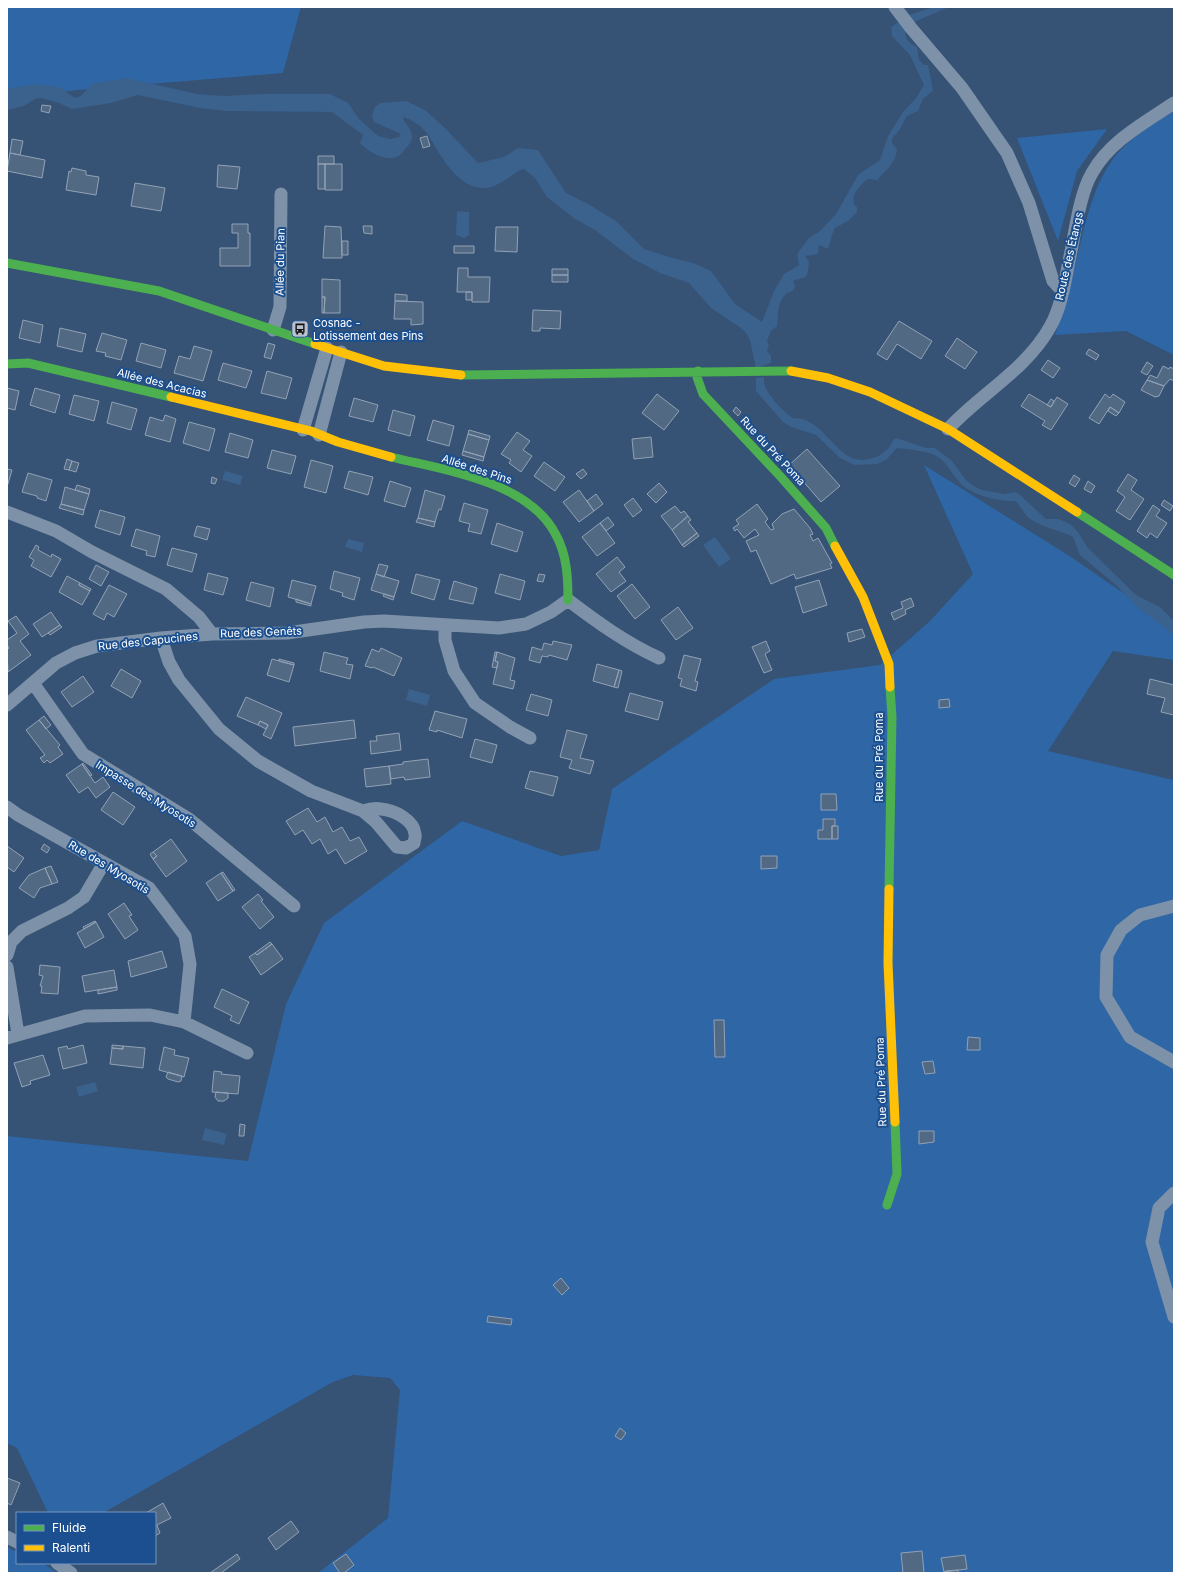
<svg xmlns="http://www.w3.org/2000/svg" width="1181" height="1580" font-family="Inter,sans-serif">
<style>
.green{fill:#2f66a5}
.water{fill:#3b618d}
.building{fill:#526984;stroke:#92a2b6}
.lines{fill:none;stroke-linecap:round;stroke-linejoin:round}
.street{stroke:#7d92a8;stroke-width:13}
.fast{stroke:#4caf50;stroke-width:9}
.slow{stroke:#ffc107;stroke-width:9}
.labels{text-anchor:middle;stroke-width:4;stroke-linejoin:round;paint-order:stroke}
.street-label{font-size:11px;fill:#fff;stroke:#1b4f8f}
.poi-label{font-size:11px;fill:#fff;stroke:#1b4f8f;text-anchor:start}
</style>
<rect width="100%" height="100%" fill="#365274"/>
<path class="green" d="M7,7H301L283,73L77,90L7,99Z
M1174,111V355L1126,331L1055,335C1063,311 1070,287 1076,262C1085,225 1092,186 1116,155C1130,138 1155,123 1174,111Z
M1107,129L1077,171L1058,241L1017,138Z
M924,465L1071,557L1174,628V660L1113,651L1048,751L1174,780V927L1173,930L1174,931V1573H318L388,1518L400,1390L390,1378L353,1375L333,1382L103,1513H48L17,1448L7,1443V1136L248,1161L286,1004L324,923L462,821L561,856L599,850L612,789L774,679L880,665L930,621L973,574Z
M7,1547L17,1552V1563H43L57,1573H7Z"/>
<path class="water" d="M934,7H949L914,22L905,33C906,41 911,44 917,47L919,60L924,65H928L933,91L923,99L918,111L907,116L900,129L892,139V143L897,149C895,166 886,168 878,180L867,179C859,188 850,194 855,206L857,207V212L848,221L835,228L832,235L828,249L819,245L818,254L805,256L809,262C807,282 807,275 793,281L795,286L794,289C792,292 789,292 786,294C776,304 779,315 777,326L771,331L767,341L769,346L767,349L768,353L771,355V363L756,368L750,340L746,333L741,328L711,308L689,283L660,273L633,259L595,230L575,219L547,197L535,178L524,169L520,170C510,176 498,187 486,188C463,190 446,165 436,148C432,142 429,135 424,130C419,124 411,120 404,117L403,119C406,124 413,132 412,138C411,142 408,147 405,149C403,152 400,156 396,157C385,162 367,151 360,143L363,135L332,112L226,111L200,108L138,95L111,103L72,109L59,103L41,98L35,99L24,106L7,110V89L36,84L59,87L75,98L81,96L92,84L126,78L197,94L224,96L263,94H330L348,103L359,119L378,136L390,139L399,137L401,134L374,122L372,116L374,108L380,103L406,101L425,110L445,128L478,163L504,157L518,148L538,150L566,193L588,204L616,221L644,249L673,258L693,263L711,271L735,304L762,322L774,291L784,274L799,265L797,254L809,238L820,231L836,214L858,175L880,160L888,136L903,112L916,98L924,85L910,55L892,36L891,27L908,15Z
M457,211L469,212V235L464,238L456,235Z
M764,377C764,380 764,384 765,386C768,395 785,414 793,418C796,419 800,418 802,419C807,420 815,425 818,428C835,442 847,467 873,458C882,455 890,449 893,440L897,438L926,448H935L952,461L966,480L974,486L982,490L1005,494L1015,492L1019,494L1046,519H1058L1070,524L1078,532L1088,548L1136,595L1160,607L1174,621V636L1167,629L1137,607L1116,585L1080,555L1073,537C1059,530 1043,528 1029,518C1026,516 1019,505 1016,501C1000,502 972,495 961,484C951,474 947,460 934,455C925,451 907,449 897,448L886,460L877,464L855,465L840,458L816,435L791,427L783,422L756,391V378Z
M225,471L243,476L240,485L222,480Z
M715,537L731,559L719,567L703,545Z
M348,539L364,543L362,552L345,547Z
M409,689L430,695L427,706L406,700Z
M95,1082L98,1091L79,1097L76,1087Z
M205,1128L227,1134L224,1145L202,1140Z"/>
<path class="building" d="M42,105L51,106L49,113L41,111Z
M427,136L430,146L423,148L420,138Z
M12,139L23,141L20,155L10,153Z
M10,153L45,160L42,178L7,171Z
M318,156H334V164H318Z
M318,164H325V189H318Z
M325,164H342V190H325Z
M218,165L240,167L237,189L217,187Z
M72,168L86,171V175L99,177L96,195L66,190L69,171L71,172Z
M135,183L165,188L161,211L131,206Z
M232,224H248V233H250V266H220V248H238V233H232Z
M325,226L341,227L342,258H323Z
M363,226H372V234L364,233Z
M496,227H518L517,252L495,251Z
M342,241H348V255H342Z
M454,246H474V253H454Z
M458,268H468V277H490L489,302H472V292H457Z
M552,269H568V275H552Z
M552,275H568V282H552Z
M322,279L340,280V313H324L325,297H322Z
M466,292H472V300H466Z
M395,294L407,295V301H395Z
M322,297H325L324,313H322Z
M395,301L423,302V324L411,325V319H394Z
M533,310L561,311L560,329L540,328V331H532Z
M23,320L43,325L40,343L19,338Z
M899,321L932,341L921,359L897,344L887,360L877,354Z
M60,328L86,334L82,352L57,346Z
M102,333L127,340L121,360L105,356L106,353L96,351Z
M957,338L977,352L965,369L945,356Z
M141,343L166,350L161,368L136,361Z
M268,343L275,345L271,359L264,357Z
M194,346L212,351L203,381L174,373L179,356L190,359Z
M1089,349L1099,355L1096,360L1086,354Z
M1048,360L1060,368L1053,378L1041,370Z
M1147,362L1153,366L1147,375L1141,372Z
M223,363L252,371L246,388L218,380Z
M1163,366L1169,369L1170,367L1174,369V381L1170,379L1164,386L1147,380L1150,375L1157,378Z
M267,371L292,378L286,399L261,393Z
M1147,380L1164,386L1159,396L1155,397L1141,390Z
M7,388L19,391L15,410L7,408Z
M35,388L60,395L55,413L30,405Z
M657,394L679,411L664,430L642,413Z
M1029,394L1051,407L1057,397L1068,404L1051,430L1042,425L1045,421L1021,406Z
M1105,394L1110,398L1113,394L1125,402L1119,413L1110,407L1099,424L1089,418Z
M74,395L99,401L94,421L69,414Z
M354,398L378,405L373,422L349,416Z
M1051,399L1054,401L1051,407L1047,405Z
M112,402L137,409L131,430L107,423Z
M736,407L741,412L738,416L733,411Z
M1110,407L1119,413L1116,416L1108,411Z
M393,410L415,416L410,436L388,430Z
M165,415L176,419L170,442L145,435L150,417L163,421Z
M433,420L454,426L449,446L427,440Z
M189,422L215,429L209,451L183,443Z
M469,430L490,436L489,440L468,434Z
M517,432L530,441L523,450L532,456L521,472L509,463L511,460L501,454Z
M230,433L253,440L248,458L225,452Z
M468,434L489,440L484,457L463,451Z
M651,437L653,457L634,459L632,439Z
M807,449L840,486L821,502L789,465Z
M272,450L296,456L291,474L267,468Z
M463,451L484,457L483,461L462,455Z
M67,459L72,461L69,470L64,469Z
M311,460L333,466L326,493L304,487Z
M72,461L79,463L76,472L69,470Z
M544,462L565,477L555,491L534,476Z
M7,469L12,470L7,487Z
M583,469L587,474L581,479L576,474Z
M349,471L373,477L368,495L344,488Z
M28,473L52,480L46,501L37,498V496L22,492Z
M1128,474L1137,480L1131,490L1144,499L1130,520L1116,511L1125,497L1117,491Z
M1074,475L1080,479L1075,487L1069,483Z
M212,477L217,479L215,484L211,483Z
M390,481L411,488L405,507L384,501Z
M1088,481L1095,486L1091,493L1084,489Z
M659,483L667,492L656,503L647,494Z
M77,485L90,489L89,494L75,490Z
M65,487L89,494L84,510L61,504Z
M425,490L445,496L441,510L439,509L435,522L418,518Z
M579,490L594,511L579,522L563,502Z
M596,494L603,504L594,511L587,501Z
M633,498L642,510L633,517L624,505Z
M1164,500L1173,506L1170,511L1161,505Z
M464,503L488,510L481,534L468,531L470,524L459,521Z
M61,504L84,510L83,515L59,508Z
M757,504L768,519L765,522L771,530L774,529L772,524L782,514L794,509L810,528L813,534L810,535L813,541L818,538L832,563L830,564L832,568L796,579L794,574L771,584L756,550L751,552L746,541L759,535L755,529L744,538L737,529L735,531L733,528L739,524L736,520Z
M1153,505L1160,510L1156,516L1167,523L1157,538L1150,533L1147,538L1137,531Z
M675,506L681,513L684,511L688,516L672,530L661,516Z
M100,510L125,517L120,535L95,527Z
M688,516L691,520L688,522L697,533L682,545L672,530Z
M608,517L614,525L606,531L600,523Z
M418,518L435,522L434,527L416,522Z
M497,523L523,532L517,552L491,544Z
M600,523L615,543L597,556L582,537Z
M197,526L210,529L207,540L194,536Z
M136,529L160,536L155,557L146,555L147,551L131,546Z
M697,533L699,536L684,547L682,545Z
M36,545L39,547L38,550L51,557L52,554L61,559L51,577L31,566L34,560L29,557Z
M172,548L197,554L192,572L167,565Z
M617,557L625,567L619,572L626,581L611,592L596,574Z
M379,564L388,566L384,577L376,574Z
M96,565L109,572L101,586L89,579Z
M334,571L360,578L354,600L342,596L343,593L330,589Z
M208,573L228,578L223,595L204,590Z
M376,574L399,581L394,597L371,590Z
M416,574L440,580L434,600L411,593Z
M500,574L525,581L520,600L495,593Z
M539,574L545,575L543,582L537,581Z
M67,576L80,583L79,585L90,591L82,605L59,592Z
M292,580L316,586L311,604L288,597Z
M819,580L827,605L803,613L795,587Z
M454,581L477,588L473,604L449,599Z
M251,582L274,588L270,607L246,600Z
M80,583L91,589L90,591L79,585Z
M632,584L650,607L635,619L617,596Z
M109,585L127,594L114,617L107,613L104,620L93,614Z
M384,594L394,597L393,600L383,596Z
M911,598L914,606L905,610L906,614L894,620L891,613L903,608L901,602Z
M296,599L311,604V606L296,602Z
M678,607L693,628L676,640L661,620Z
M51,612L60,625L42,637L33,624Z
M16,616L29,634L20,641L31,655L8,672L7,650L9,648L7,645V640L17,633L8,621Z
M60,625L62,627L50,635L48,633Z
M862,629L865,637L849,642L847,633Z
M553,641L572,645L567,660L549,655L548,657L542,656L540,663L529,660L532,647L542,650L544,643L552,645Z
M766,641L770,651L765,654L772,670L764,673L752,647Z
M381,648L402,658L394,676L373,667L372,668L365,666L372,649L379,652Z
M324,652L348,658L346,664L353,665L350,679L320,671Z
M495,652H497L495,661L498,662L497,668L492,667Z
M497,652L515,658L510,680L515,681L513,689L493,684L498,662L495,661Z
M684,655L701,659L695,681L698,682L696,691L680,686L682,679L678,678Z
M272,659L294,665L289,682L267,675Z
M279,659L294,663V665L279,661Z
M597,664L619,670L614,687L593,681Z
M121,669L141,681L132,698L111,686Z
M619,670L622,671L618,688L614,687Z
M83,676L94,692L72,707L61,692Z
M1150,679L1174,685V715L1161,712L1165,698L1147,694Z
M630,693L663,702L658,720L625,711Z
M531,694L552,700L548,716L526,710Z
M246,697L282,713L271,739L263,735L268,725L260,721L258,725L237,716Z
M949,699L950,707L939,708V700Z
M435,711L467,719L462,738L437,730V732L429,730Z
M44,716L51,725L46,729L39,720Z
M39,720L60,745L58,747L63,754L50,763L47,760L44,763L40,758L45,755L26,730Z
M354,720L356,738L295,746L293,727Z
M260,721L268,725L266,729L258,725Z
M567,730L587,735L580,758L594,761L590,774L569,768L572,760L560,757Z
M399,733L401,750L371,754L370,741H377L376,736Z
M475,739L497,745L492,763L470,757Z
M428,759L430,777L405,780L404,777L391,779L389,766L403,764V762Z
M83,763L92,775L90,776L82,764Z
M82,764L95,783L103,777L110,787L96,798L88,787L79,793L66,775Z
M389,766L391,784L366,787L364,769Z
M530,771L558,777L553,796L525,788Z
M113,792L135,807L123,825L101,810Z
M821,794H836L837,810H821Z
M308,808L317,822L325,817L333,832L342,827L350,841L359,837L367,851L345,864L336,849L328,854L320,839L312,844L303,830L295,835L286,821Z
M823,819H835V826H832V839H818V830H823Z
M832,826H838V839H832Z
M171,839L187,861L166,877L153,859L157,856L153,852Z
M44,844L50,848L47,853L41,849Z
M7,846L24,858L14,872L7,867Z
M153,852L157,856L153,859L150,854Z
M761,856H777V868L761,869Z
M51,866L58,882L52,884L45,868Z
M45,868L52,884L40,888L34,898L19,888L29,875Z
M223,872L235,890L233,891L221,873Z
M221,873L233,891L218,901L206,883Z
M258,894L263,900L261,901L274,917L260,929L242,907Z
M124,903L132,915L129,916L138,930L125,939L108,914Z
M95,921L96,922L84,929L83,927Z
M96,922L104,937L85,948L77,933Z
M270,942L272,944L257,955L255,953Z
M272,944L283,959L261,975L249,957L255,953L257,955Z
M162,951L167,967L131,977L128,961Z
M40,965L60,967L58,994L41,993L42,986H40L43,976L39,975Z
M114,970L117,987L85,992L82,976Z
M117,987V990L98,994V990Z
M222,989L249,1002L239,1024L230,1020L232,1016L214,1007Z
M714,1020H724L725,1057H715Z
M968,1037L980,1038V1050H967Z
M83,1045L87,1063L63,1069L58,1048L67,1046L68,1049Z
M112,1045L123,1046V1049L112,1048Z
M123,1046L145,1048L143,1068L110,1064L112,1048L123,1049Z
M164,1047L175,1050L174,1055L189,1058L184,1077L159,1070Z
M43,1055L50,1075L30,1081L31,1084L22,1087L14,1063Z
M933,1061L935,1073L925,1074L922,1062Z
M214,1071L222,1072L221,1074L240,1076L238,1094L212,1092Z
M168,1072L182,1076L181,1081L178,1082L168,1079L166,1077Z
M216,1092L228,1093V1098L224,1101H218L215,1097Z
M240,1124L245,1125L244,1136H239Z
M919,1131H934V1142L919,1144Z
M561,1278L569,1288L562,1295L553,1285Z
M488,1316L512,1319L511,1325L487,1322Z
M620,1428L626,1433L621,1440L615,1436Z
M7,1478L20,1483L11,1505L7,1503Z
M163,1503L171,1518L157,1525L160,1533L155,1536V1513H146Z
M291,1521L299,1532L276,1550L268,1538Z
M922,1551L924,1573H903L901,1553Z
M237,1554L240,1559L221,1573H210Z
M346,1554L354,1565L344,1573H340L333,1563Z
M965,1555L967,1569L944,1572L941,1558Z
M958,1570V1573H946L945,1571Z"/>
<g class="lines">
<path class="street" d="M895,7L911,28L962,88L1007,153L1029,203L1053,281L1063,292
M273,330L280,307L281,194
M948,429C980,394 1026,370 1050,327C1061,308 1065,282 1069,261C1075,235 1079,195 1092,173C1110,141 1144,123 1174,103
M303,430L327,348
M319,435L341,352
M7,512L56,531L92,552L166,589L199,617L212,634L287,633L364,622L384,621L499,628L526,624L551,612L568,600C597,622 626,643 659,658
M445,625V640L454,671L475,703L510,727L530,738
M161,638L169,662L179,680L219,729L258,761L311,791L363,811L376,822L397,847L406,848L414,843C414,840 416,837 415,834C414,820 394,810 381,809C375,808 369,809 363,811
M33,683L83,754L189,819L294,906
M7,705L56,663L75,653L97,646L161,638L212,634
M7,807L18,815L149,888L168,913L185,936L190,964L184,1022
M1174,906L1140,915L1121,930L1107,955L1106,997L1130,1037L1174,1062
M7,955L11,942L22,931L68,908L84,897L104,863
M7,967L18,1034
M7,1038L85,1016L150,1015L184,1022L247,1053
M1174,1193L1159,1208L1152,1242L1174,1317
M7,1537L17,1542
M57,1563L71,1573"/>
<path class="fast" d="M7,263L159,291L315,344
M7,364L28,363L171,397
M698,371L697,377L703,394L780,476L826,528L835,546
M461,375L791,371
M391,457C443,470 529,481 556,535C567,555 568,578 568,600
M1077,512L1174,575
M889,889L892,717L890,687
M887,1205L897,1174L895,1122"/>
<path class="slow" d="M315,344L384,366L461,375
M791,371L828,378L870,392L948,429L1077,512
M171,397L311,431L338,442L391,457
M835,546L863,597L889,664L890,687
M889,889L888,963L895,1122"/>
</g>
<defs>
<symbol id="bus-square" viewBox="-11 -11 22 22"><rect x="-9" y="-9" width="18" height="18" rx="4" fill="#b9c2ce" stroke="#1b4f8f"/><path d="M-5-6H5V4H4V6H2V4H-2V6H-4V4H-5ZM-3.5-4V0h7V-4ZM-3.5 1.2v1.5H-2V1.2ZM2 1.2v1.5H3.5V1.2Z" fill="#111"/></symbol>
</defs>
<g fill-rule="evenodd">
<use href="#bus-square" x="290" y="319" width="20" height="20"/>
</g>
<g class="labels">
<g class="street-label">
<text transform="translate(1069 256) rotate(-77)" y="4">Route des Étangs</text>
<text transform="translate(280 262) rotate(-89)" y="4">Allée du Pian</text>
<text transform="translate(162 383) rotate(14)" y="4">Allée des Acacias</text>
<text transform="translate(773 451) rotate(47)" y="4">Rue du Pré Poma</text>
<text transform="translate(477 469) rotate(18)" y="4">Allée des Pins</text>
<text transform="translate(261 632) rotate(-2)" y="4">Rue des Genêts</text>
<text transform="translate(148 641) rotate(-6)" y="4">Rue des Capucines</text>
<text transform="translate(879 757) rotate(-90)" y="4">Rue du Pré Poma</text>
<text transform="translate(146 794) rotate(32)" y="4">Impasse des Myosotis</text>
<text transform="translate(109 867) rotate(31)" y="4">Rue des Myosotis</text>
<text transform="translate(881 1082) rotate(-92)" y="4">Rue du Pré Poma</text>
</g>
<g class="poi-label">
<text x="313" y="327">Cosnac -<tspan x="313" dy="13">Lotissement des Pins</tspan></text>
</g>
</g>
<rect width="1181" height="1580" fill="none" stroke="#ffffff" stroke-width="16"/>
<rect x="16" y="1512" width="140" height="52" fill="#1b4f8f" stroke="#7695bc"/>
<rect x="24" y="1525" width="20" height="6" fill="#4caf50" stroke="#7695bc"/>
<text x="52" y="1532" font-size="12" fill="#ffffff">Fluide</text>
<rect x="24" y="1545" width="20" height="6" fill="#ffc107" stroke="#7695bc"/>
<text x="52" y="1552" font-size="12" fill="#ffffff">Ralenti</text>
</svg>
